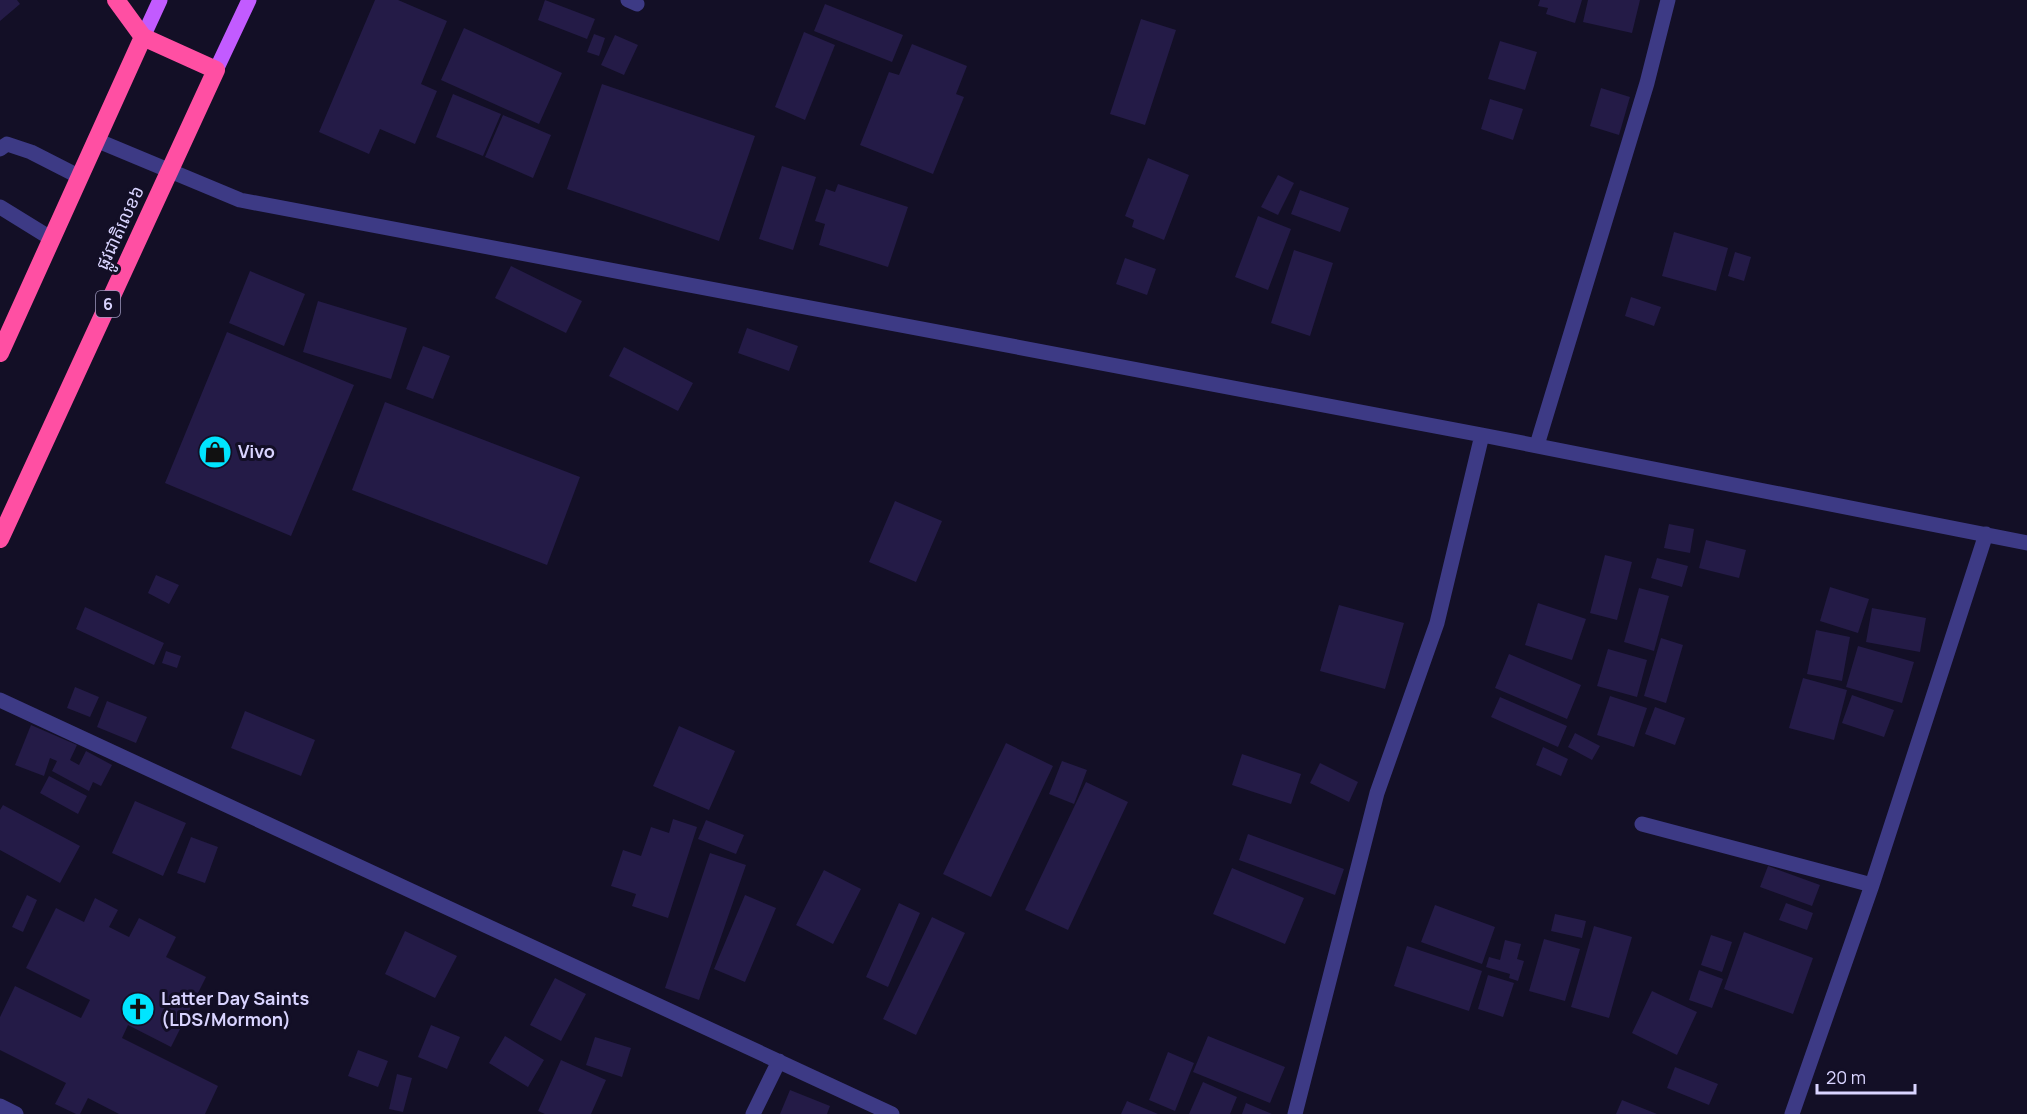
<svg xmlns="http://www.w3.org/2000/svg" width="2027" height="1114" font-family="Manrope,'Noto Sans Khmer',sans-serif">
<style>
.building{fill:#241b47}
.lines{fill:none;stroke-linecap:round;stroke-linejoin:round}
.minor{stroke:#3d3a85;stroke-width:15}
.major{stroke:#c25bff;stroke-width:15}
.highway{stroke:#ff4fa3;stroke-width:18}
.labels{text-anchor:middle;stroke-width:6;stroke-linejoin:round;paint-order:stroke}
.shield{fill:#130f26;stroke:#9e99be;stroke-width:1.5}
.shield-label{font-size:16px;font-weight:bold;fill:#d9d4ff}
.street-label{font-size:18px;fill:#d9d4ff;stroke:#130f26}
.poi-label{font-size:18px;font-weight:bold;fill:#d9d4ff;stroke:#130f26;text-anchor:start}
</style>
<rect width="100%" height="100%" fill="#130f26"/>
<path class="building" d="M0,0H17L20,4L0,21Z
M375,0H398L447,21L421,84L437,91L415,144L380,129L369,154L319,132Z
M545,0L595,19L587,39L538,20Z
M1540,0H1582L1575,23L1546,14L1548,8L1538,6Z
M1588,0H1640L1632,33L1583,22Z
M825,4L903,35L892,62L814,31Z
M1141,19L1176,30L1145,125L1110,114Z
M464,28L562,73L539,124L441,80Z
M804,32L835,45L805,120L775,107Z
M594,34L605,38L599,56L587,52Z
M615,35L638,45L624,75L601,65Z
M1500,41L1537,52L1525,90L1488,79Z
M912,44L967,66L956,94L964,97L933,174L860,145L889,72L899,75Z
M602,84L755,136L719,241L567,189Z
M1601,88L1630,97L1619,135L1590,126Z
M453,94L501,114L483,156L436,137Z
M1490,99L1523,109L1513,140L1481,129Z
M503,115L551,135L533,178L485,157Z
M1148,158L1189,175L1164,240L1132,227L1134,220L1125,216Z
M782,166L816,177L793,250L759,239Z
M1278,175L1294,183L1278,215L1261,207Z
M838,184L908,207L888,267L819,245L825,224L815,221L826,189L835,192Z
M1300,190L1349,208L1340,232L1291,214Z
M1258,216L1291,229L1268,290L1235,277Z
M1674,232L1728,248L1716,291L1662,276Z
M1294,250L1333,263L1310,336L1271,323Z
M1735,252L1751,257L1744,281L1728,276Z
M1125,258L1156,269L1147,295L1116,284Z
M511,266L582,301L566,333L495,298Z
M250,271L305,294L284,346L229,323Z
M1631,297L1661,307L1654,326L1625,316Z
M318,301L407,328L391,379L303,352Z
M747,328L798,346L789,371L738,353Z
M227,332L354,385L291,536L165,483Z
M423,346L450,356L433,399L406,389Z
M624,347L693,383L678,411L609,376Z
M385,402L580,477L547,565L352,490Z
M895,501L942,521L916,582L869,562Z
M1669,524L1694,529L1690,553L1664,548Z
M1706,540L1746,550L1739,578L1699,568Z
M1605,555L1632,562L1617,620L1590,613Z
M1657,558L1688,566L1682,587L1651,578Z
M156,575L179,585L169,604L148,593Z
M1830,587L1869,599L1858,633L1820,621Z
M1639,588L1669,596L1654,651L1624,642Z
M1538,603L1586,619L1572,660L1525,645Z
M1339,605L1404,623L1385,689L1320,671Z
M85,607L164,643L154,665L76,629Z
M1872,608L1926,618L1920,652L1866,642Z
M1816,630L1850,637L1842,681L1807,674Z
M1661,638L1683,645L1666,703L1644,696Z
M1858,646L1914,662L1902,703L1846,687Z
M1608,649L1647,660L1637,697L1597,686Z
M166,651L181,656L177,668L162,663Z
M1509,654L1581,685L1567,719L1495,688Z
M1803,678L1847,690L1834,740L1789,728Z
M75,687L99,697L90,717L67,708Z
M1852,695L1894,710L1884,737L1842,723Z
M1610,696L1647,708L1634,747L1597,735Z
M1500,697L1567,726L1558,747L1491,717Z
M107,701L147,717L136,743L97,727Z
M1655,707L1685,718L1675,745L1645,734Z
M245,711L315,740L301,776L231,748Z
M31,725L77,745L70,760L79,765L86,751L112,765L101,786L93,782L89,791L52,771L57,761L50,758L44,776L15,765Z
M679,726L735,751L709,810L653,786Z
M1575,733L1600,746L1592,760L1568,747Z
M1006,743L1053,766L991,897L943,874Z
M1543,747L1568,759L1561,776L1536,765Z
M1242,754L1301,774L1291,804L1232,785Z
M1062,761L1087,770L1074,804L1049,794Z
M1320,763L1358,782L1349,802L1310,783Z
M49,776L87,796L78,814L40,793Z
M1086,782L1128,802L1068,930L1025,910Z
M135,801L186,823L163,876L112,853Z
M3,805L80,846L60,883L0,850V810Z
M673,819L697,827L668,918L632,906L636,894L611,886L623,850L641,856L651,827L669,833Z
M706,820L744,835L736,854L698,839Z
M1248,834L1344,869L1335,895L1239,860Z
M191,837L218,847L205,883L177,873Z
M710,853L746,865L699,1000L665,988Z
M1768,866L1820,885L1812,906L1760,887Z
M1232,868L1304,898L1285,944L1213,914Z
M824,870L861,889L833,944L796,925Z
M27,895L37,900L23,932L12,927Z
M745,895L776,908L745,982L714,969Z
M95,898L118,910L109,927L129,937L139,918L176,937L166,957L206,977L171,1047L128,1025L122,1038L218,1086L205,1114H119L88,1098L80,1114H76L55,1104L66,1083L0,1050V1017L15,986L81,1018L90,1000L26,968L56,908L84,922Z
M899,903L920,913L888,987L866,977Z
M1786,903L1813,913L1807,930L1779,920Z
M1435,905L1495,927L1482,964L1421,942Z
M1555,914L1586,921L1582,938L1551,931Z
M932,917L965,933L916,1035L883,1019Z
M1594,926L1632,937L1609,1018L1571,1007Z
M405,931L457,956L435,998L385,974Z
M1744,932L1813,958L1793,1014L1724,989Z
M1711,935L1732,942L1722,972L1701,965Z
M1544,939L1580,949L1565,1001L1529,991Z
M1505,940L1521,944L1517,959L1524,961L1518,981L1509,978L1510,974L1486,967L1489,957L1500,960Z
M1407,946L1482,971L1469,1011L1394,986Z
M1699,970L1723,979L1712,1008L1689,1000Z
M1488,975L1514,983L1503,1017L1478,1009Z
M555,978L586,994L561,1041L530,1025Z
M1652,991L1697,1012L1677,1055L1632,1033Z
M431,1025L460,1037L447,1069L418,1057Z
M505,1036L544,1060L528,1087L489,1063Z
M1208,1036L1285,1067L1270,1103L1193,1072Z
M595,1037L631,1048L622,1077L586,1065Z
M358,1050L388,1061L378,1087L348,1076Z
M1168,1052L1194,1063L1175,1111L1149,1100Z
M561,1060L606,1080L591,1114H545L538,1111Z
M1675,1067L1718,1084L1709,1105L1667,1088Z
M397,1074L412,1078L403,1112L389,1109Z
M1203,1082L1237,1097L1230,1114H1189Z
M790,1090L830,1106L827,1114H780Z
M1622,1100L1657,1114H1616Z
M1127,1101L1158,1114H1121Z
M1246,1103L1272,1114H1242Z"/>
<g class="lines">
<path class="minor" d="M628,0L637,4
M96,140L240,200L1482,435L2027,543
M0,149L7,144L31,152L80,177
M0,207L52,239
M1537,445L1647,83L1668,0
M0,700L892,1114
M1642,824L1872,885
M0,1106L16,1114
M753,1114L779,1061
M1295,1114L1377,793L1437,623L1482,435
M1792,1114L1872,885L1986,534"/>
<path class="major" d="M143,37L160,0
M216,70L249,0"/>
<path class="highway" d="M0,353L143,37
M0,539L216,70L143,37L116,0"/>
</g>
<defs>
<symbol id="shop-disc" viewBox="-11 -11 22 22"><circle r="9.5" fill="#00e5ff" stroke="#130f26"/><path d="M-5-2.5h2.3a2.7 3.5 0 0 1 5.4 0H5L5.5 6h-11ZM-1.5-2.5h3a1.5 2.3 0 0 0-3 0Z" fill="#111"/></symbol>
<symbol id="church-disc" viewBox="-11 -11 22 22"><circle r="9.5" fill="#00e5ff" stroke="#130f26"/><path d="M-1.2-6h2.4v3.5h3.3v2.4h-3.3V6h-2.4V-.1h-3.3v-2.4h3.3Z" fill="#111"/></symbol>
</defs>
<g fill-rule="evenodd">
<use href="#shop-disc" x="196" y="433" width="38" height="38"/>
<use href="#church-disc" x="119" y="990" width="38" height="38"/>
</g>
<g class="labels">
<rect class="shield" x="96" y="291" width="24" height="26" rx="4.5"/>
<g class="shield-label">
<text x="108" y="310">6</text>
</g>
<g class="street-label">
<text transform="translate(120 228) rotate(-65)" y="6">ផ្លូវជាតិលេខ៦</text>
</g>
<g class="poi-label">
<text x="238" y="458">Vivo</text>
<text x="161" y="1005">Latter Day Saints<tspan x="161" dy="21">(LDS/Mormon)</tspan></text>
</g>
</g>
<path d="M1817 1084v9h98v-9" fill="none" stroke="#d9d4ff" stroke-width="3"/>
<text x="1826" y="1084" font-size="18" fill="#d9d4ff" stroke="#130f26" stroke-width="4.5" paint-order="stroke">20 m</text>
</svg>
